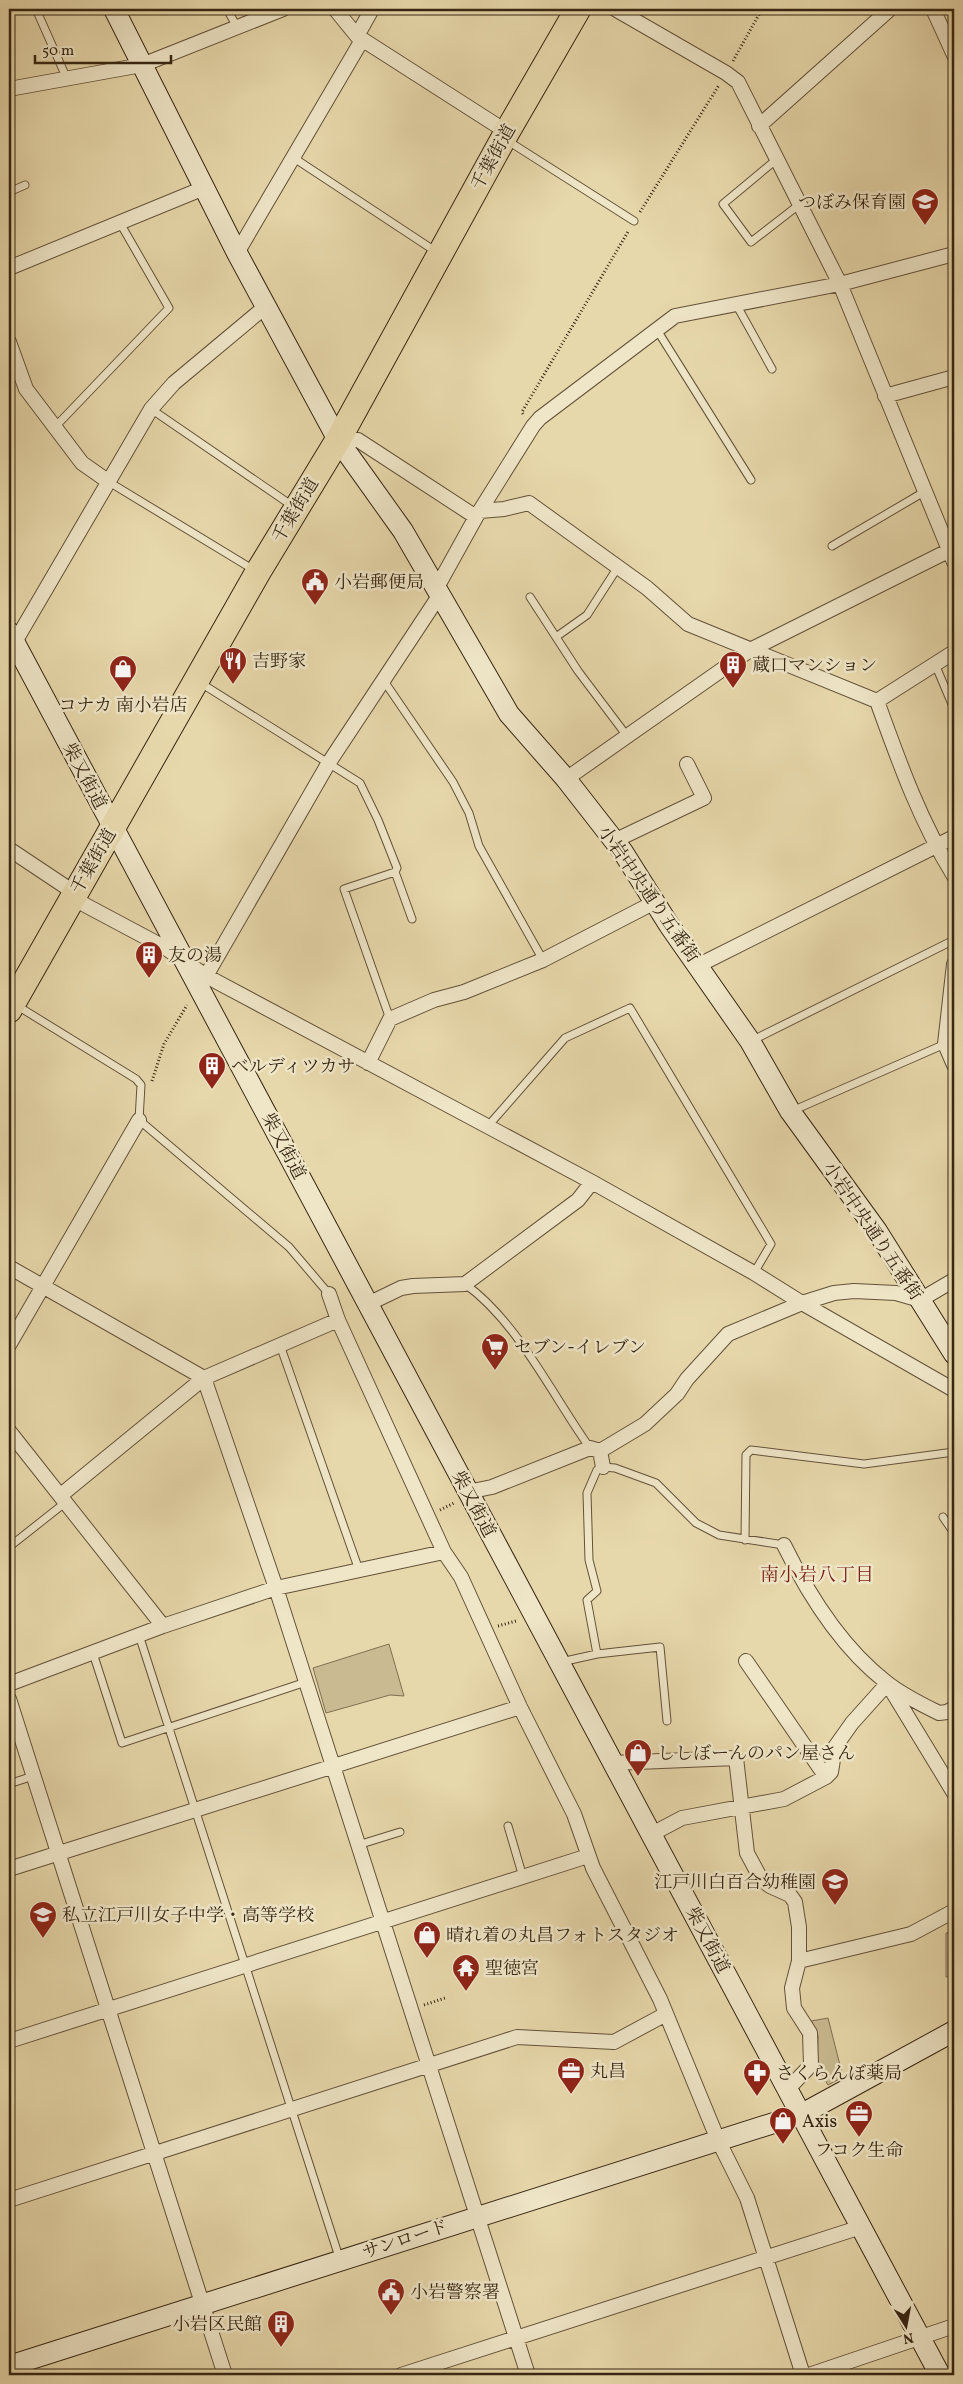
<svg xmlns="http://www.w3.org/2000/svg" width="963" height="2384" font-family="Vollkorn,'Noto Serif JP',serif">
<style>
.green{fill:#c9ba91;stroke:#807052}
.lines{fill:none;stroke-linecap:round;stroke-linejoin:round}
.lane-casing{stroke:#635239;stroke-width:9}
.street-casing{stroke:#635239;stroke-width:16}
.secondary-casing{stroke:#372613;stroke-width:22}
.highway-casing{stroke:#372613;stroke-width:27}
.path{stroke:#372613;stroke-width:3;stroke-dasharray:1 2.5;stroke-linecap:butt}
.lane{stroke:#efe6c8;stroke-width:7}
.street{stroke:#efe6c8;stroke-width:14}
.secondary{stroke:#efe6c8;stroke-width:20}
.highway{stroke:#e7d8ab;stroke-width:25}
.labels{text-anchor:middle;stroke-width:5;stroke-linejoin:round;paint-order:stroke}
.street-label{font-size:18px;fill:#372613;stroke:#efe6c8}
.poi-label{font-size:18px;fill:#372613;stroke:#efe6c8;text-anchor:start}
.neighbourhood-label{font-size:19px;fill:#7a1f14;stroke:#efe6c8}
</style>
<rect width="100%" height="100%" fill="#e7d8ab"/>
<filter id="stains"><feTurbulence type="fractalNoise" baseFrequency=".004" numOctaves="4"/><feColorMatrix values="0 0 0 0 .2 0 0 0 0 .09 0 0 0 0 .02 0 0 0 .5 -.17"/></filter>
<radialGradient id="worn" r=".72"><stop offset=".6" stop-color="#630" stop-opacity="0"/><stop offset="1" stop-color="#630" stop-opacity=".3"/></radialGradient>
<path class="green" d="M389,1644L404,1696L390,1695L326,1713L313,1668Z
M954,1931V1976L946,1977V1933Z
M828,2018L843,2077L828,2085L817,2066L818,2036L811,2021Z"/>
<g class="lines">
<defs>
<path id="lane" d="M36,9L67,79
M227,9L237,27
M508,141L634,221
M294,158L435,251
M777,159L723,204L751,242L800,204
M9,192L25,185
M736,304L772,369
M657,330L751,480
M151,409L294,507
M55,427L169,308L120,223
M109,482L254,570
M832,546L924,492
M530,597L578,671L627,736
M556,637L587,615L618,567
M935,664L954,709
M384,681L453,782L469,813L479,846L543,960
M199,682L360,783L378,820L397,868L395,872L412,919
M16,1005L136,1079L141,1085L139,1120L289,1247L329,1294
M390,1019L344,889L395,872
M751,1041L954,940
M792,1111L945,1044
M488,1126L565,1038L630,1008L771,1244L754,1273
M465,1284C518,1322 552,1395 590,1448
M280,1345L359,1570
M943,1517L954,1533
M745,1540L746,1455L751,1450L864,1464L954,1452
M9,1547L66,1502
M139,1635L340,2260
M93,1653L122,1743L306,1682
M597,1654L660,1647L667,1721
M561,1662L597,1654L587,1600L597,1591L589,1560L587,1493L597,1470L603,1467L615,1468L656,1483L696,1523L719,1535L784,1545
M9,1784L33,1776
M508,1826L523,1877
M358,1845L400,1832"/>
<path id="street" d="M335,9L357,36L507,132
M615,9L726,73L738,82L840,284L954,562
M933,9L954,55
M357,36L372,9
M9,89L142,65L283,9
M759,126L890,9
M237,253L362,40
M9,268L204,188
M9,342L26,389L82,463L109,482
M885,396L954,377
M338,440H358L476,517
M480,511L504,509L529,503L647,588L688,624L877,701C899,762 920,821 954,876
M436,589L476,517L533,426L540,418L675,316L840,284L954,254
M12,647L151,409L174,383L265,307
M877,701L954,652
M566,779L750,650L954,548
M614,841L704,798L687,764
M9,849L75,893
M72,898L164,947L206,976L592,1182L754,1273L802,1303L954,1390
M954,964L945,1044L954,1065
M699,965L954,837
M206,976L328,764L439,596
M368,1063L390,1019L434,1000L464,992L543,960L655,902
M9,1267L204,1378L276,1588L528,2375
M329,1294L338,1320L444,1552L461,1577L520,1707L574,1814L593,1868L660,1999L718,2140L747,2198L803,2375
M368,1304L401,1288L413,1286L465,1284L578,1200L592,1182
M9,1345L139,1120
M9,1431L163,1626
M603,1467L600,1451L645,1424L677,1394L687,1379L728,1334L802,1303L834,1293L854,1291L896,1293L920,1300L954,1280
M467,1492L492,1487L590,1448L600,1451
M61,1495L204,1378L338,1320
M784,1545C809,1596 841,1647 886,1682C902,1695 921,1704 939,1713L947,1712L954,1708
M746,1661L826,1777
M9,1684L163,1626L276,1588L444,1552
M889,1686L954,1793
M9,1699L225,2375
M612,1763L736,1758L747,1853L761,1879L770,1886L790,1895L795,1902L799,1927V1961L792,1988L794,2008L810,2033L811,2065L787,2090
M650,1835L682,1818L784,1799L826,1777L831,1772L835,1747L852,1723L887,1684
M9,1869L520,1707
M799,1961L911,1934L954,1911
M9,2041L588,1856
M9,2200L517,2037L614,2042L666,2014
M401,2375L861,2227
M809,2375L954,2326"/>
<path id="secondary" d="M114,9L237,253L338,440L403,531L509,714L566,779L623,852L669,925L750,1041L790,1111L877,1231L954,1354
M9,632L940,2375
M9,2366L802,2114L954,2031"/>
<path id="highway" d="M9,1010L258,572L338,440L507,132L578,9"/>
</defs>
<use href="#lane" class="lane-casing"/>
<use href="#street" class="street-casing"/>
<use href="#secondary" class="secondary-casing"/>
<use href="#highway" class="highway-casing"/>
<path class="path" d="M733,61L762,9
M640,212L719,85
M523,414L522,412L629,230
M152,1081L164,1044L187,1005
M440,1510L454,1503
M498,1626L516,1621
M424,2005L445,1998"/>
<use href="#lane" class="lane"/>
<use href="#street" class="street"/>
<use href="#secondary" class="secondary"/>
<use href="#highway" class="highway"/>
</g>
<defs>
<symbol id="school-pin" viewBox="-11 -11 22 30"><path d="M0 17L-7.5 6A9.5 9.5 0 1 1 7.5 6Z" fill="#8f2418" stroke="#efe6c8"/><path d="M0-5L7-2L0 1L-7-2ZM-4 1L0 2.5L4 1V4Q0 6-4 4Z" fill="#fff"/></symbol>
<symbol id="civic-pin" viewBox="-11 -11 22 30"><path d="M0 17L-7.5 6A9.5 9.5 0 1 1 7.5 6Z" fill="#8f2418" stroke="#efe6c8"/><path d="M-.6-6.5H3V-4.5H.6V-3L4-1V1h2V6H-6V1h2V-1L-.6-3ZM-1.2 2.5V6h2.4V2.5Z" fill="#fff"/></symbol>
<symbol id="restaurant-pin" viewBox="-11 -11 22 30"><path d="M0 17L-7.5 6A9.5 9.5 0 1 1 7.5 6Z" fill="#8f2418" stroke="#efe6c8"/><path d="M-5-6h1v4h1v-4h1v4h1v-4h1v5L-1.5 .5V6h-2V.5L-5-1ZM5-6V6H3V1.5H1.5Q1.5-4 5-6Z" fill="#fff"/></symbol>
<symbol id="building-pin" viewBox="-11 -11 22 30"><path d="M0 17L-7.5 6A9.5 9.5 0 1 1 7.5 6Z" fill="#8f2418" stroke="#efe6c8"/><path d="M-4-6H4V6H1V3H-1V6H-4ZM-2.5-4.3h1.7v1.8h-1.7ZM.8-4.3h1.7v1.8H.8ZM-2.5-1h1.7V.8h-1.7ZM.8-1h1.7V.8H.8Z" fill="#fff"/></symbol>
<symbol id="shop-pin" viewBox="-11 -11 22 30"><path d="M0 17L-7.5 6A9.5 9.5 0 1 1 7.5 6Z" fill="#8f2418" stroke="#efe6c8"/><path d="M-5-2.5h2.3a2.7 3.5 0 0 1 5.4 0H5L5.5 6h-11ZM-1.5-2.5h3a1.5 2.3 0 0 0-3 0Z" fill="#fff"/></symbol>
<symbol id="supermarket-pin" viewBox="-11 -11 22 30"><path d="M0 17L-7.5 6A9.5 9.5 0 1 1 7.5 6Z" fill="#8f2418" stroke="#efe6c8"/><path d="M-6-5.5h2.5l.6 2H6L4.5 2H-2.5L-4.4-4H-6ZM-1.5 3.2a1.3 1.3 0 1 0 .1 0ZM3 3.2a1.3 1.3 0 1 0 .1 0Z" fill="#fff"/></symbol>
<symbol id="temple-pin" viewBox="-11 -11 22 30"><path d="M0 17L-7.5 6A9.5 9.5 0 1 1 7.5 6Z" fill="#8f2418" stroke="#efe6c8"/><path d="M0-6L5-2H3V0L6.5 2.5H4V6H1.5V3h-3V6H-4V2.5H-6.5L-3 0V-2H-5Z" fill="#fff"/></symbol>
<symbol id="office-pin" viewBox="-11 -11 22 30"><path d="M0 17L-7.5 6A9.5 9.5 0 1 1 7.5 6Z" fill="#8f2418" stroke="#efe6c8"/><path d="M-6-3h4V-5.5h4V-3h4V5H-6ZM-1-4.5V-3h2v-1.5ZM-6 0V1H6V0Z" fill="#fff"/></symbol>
<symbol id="pharmacy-pin" viewBox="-11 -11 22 30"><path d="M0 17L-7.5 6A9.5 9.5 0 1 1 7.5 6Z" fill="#8f2418" stroke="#efe6c8"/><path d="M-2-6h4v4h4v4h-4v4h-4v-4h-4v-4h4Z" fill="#fff"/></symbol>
</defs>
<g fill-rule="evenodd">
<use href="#school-pin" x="909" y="186" width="32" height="43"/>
<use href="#civic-pin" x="299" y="566" width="32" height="43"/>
<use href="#restaurant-pin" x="217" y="645" width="32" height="43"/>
<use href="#building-pin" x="717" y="649" width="32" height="43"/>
<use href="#shop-pin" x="107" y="653" width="32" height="43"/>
<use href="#building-pin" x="133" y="939" width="32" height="43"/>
<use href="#building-pin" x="196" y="1050" width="32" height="43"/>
<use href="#supermarket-pin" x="479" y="1331" width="32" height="43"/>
<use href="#shop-pin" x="622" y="1737" width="32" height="43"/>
<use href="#school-pin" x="819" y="1866" width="32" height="43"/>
<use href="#school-pin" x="27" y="1899" width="32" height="43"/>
<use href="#shop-pin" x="411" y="1919" width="32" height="43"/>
<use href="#temple-pin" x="450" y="1952" width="32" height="43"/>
<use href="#office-pin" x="555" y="2055" width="32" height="43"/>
<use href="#pharmacy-pin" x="741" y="2057" width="32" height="43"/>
<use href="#office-pin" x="843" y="2098" width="32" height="43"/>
<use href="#shop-pin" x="767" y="2105" width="32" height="43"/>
<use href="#civic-pin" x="375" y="2276" width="32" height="43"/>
<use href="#building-pin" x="265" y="2308" width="32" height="43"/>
</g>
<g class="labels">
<g class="street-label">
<text transform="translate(493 157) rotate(-61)" y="6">千葉街道</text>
<text transform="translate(295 510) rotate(-59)" y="6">千葉街道</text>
<text transform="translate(85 776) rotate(62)" y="6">柴又街道</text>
<text transform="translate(93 861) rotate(-60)" y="6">千葉街道</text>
<text transform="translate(649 894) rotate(55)" y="6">小岩中央通り五番街</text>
<text transform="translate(284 1146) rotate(62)" y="6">柴又街道</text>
<text transform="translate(873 1231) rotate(56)" y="6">小岩中央通り五番街</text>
<text transform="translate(474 1504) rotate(62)" y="6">柴又街道</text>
<text transform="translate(708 1940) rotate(62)" y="6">柴又街道</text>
<text transform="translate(405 2239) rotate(-18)" y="6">サンロード</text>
</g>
<g class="poi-label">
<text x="906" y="208" text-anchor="end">つぼみ保育園</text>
<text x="334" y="588">小岩郵便局</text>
<text x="252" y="667">吉野家</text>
<text x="752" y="671">蔵口マンション</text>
<text x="123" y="711" text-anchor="middle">コナカ 南小岩店</text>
<text x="168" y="961">友の湯</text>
<text x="231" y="1072">ベルディツカサ</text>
<text x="514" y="1353">セブン-イレブン</text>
<text x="657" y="1759">ししぼーんのパン屋さん</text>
<text x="816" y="1888" text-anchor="end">江戸川白百合幼稚園</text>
<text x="62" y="1921">私立江戸川女子中学・高等学校</text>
<text x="446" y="1941">晴れ着の丸昌フォトスタジオ</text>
<text x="485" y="1974">聖徳宮</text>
<text x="590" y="2077">丸昌</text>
<text x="776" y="2079">さくらんぼ薬局</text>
<text x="802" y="2127">Axis</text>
<text x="859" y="2156" text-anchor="middle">フコク生命</text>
<text x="410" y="2298">小岩警察署</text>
<text x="262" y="2330" text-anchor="end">小岩区民館</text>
</g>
<g class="neighbourhood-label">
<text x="817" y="1581">南小岩八丁目</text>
</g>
</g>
<rect width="963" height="2384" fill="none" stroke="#e7d8ab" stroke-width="30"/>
<rect x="10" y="10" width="943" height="2364" fill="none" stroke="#372613" stroke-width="2.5"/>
<rect x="15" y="15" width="933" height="2354" fill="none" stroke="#372613"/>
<g transform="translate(906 2326) rotate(169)" stroke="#efe6c8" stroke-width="4" paint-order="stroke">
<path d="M0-4L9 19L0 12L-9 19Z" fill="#372613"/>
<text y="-8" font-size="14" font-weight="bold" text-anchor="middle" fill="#372613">N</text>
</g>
<path d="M35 55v8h136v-8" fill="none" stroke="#372613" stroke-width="2.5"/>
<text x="42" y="55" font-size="15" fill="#372613" stroke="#efe6c8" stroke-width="4" paint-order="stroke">50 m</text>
<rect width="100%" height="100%" filter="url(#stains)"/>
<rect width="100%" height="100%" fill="url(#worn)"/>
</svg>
